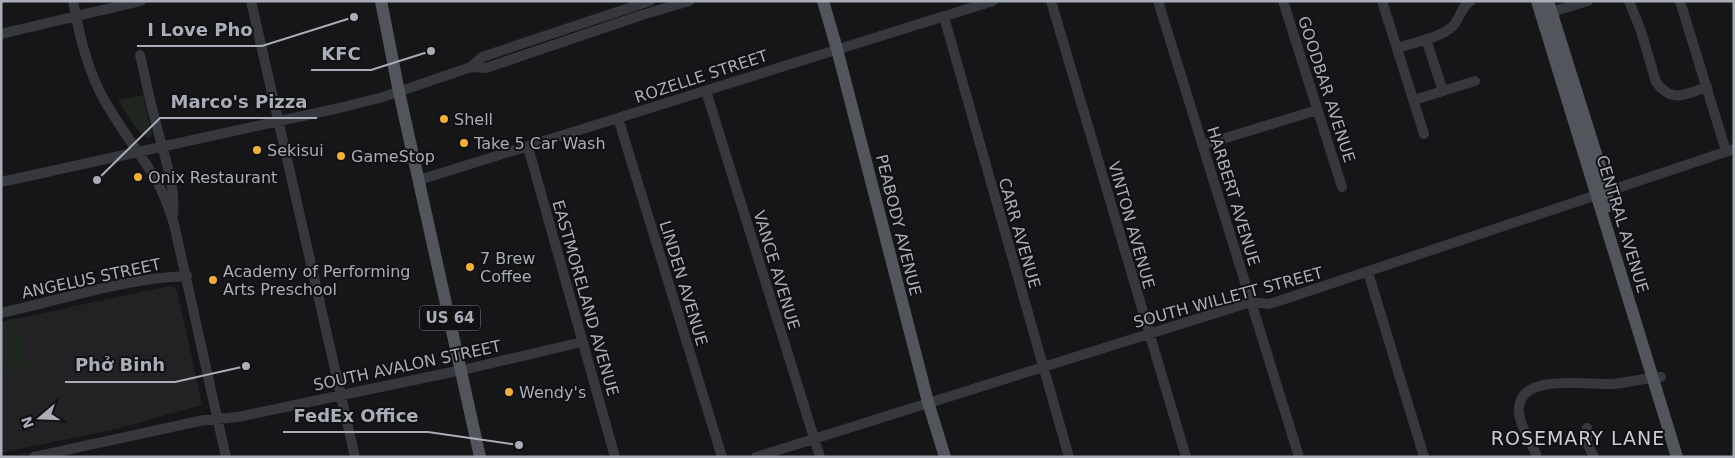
<svg xmlns="http://www.w3.org/2000/svg" width="1735" height="458" font-family="'DejaVu Sans',sans-serif">
<style>
.built{fill:#222225}
.green{fill:#1e261f}
.lines{fill:none;stroke-linecap:round;stroke-linejoin:round}
.minor{stroke:#37383d;stroke-width:10}
.major{stroke:#53555c;stroke-width:12}
.poi-dot{fill:#f2b134;stroke:#111113;stroke-width:2}
.labels{text-anchor:middle;stroke-width:4;stroke-linejoin:round;paint-order:stroke}
.shield{fill:#111113;stroke:#7b7e86;stroke-width:1}
.shield-label{font-size:15px;font-weight:bold;fill:#a8adb8}
.street-label{font-size:16px;fill:#a8adb8;stroke:#111113}
.poi-label{font-size:16px;fill:#a8adb8;stroke:#111113;text-anchor:start}
.quarter-label{font-size:19px;letter-spacing:1px;fill:#c9ccd4;stroke:#111113}
.leader{fill:none;stroke:#a8adb8;stroke-width:2}
.callout-dot{fill:#a8adb8;stroke:#111113;stroke-width:2}
.callout-label{font-size:18px;text-anchor:middle;font-weight:bold;fill:#a8adb8;stroke:#111113;stroke-width:4;stroke-linejoin:round;paint-order:stroke}
</style>
<rect width="100%" height="100%" fill="#161618"/>
<path class="built" d="M169,286L175,288L178,294L202,405L120,428L1,453V322Z"/>
<path class="green" d="M143,95L152,134L150,138C137,136 125,110 118,100Z
M16,318L28,367L4,372L1,359V322Z"/>
<g class="lines">
<path class="minor" d="M73,1C79,32 85,61 99,90C114,121 137,148 155,178C163,192 169,208 174,224L226,457
M251,1L355,457
M1051,1L1186,457
M1158,1L1299,457
M1283,1L1342,187
M1382,1L1424,134
M1629,1L1641,31L1656,82C1672,104 1685,94 1707,87
M1680,1L1726,151
M1545,14L1588,1
M944,17L1069,457
M1,34L141,1
M1426,39L1443,91
M1397,48C1413,43 1440,38 1453,26C1460,19 1461,6 1471,1
M140,55C146,81 151,106 158,131C165,159 176,187 173,215
M471,67L486,68L642,15L689,1
M706,91L820,457
M1414,100L1475,81
M618,118L722,457
M1203,145L1317,110
M528,147L615,457
M419,180L993,1
M1,182L339,108L383,97L471,67L482,57L650,1
M1368,272L1424,457
M1,313C61,300 126,278 187,276
M1587,428V443L1594,457
M34,457L204,420L238,417L342,395L462,370L582,342
M756,457L1251,302L1268,304L1276,302L1734,149
M1537,457C1532,441 1517,424 1519,407C1522,373 1588,385 1611,384C1628,383 1644,378 1661,377"/>
<path class="major" d="M381,1L399,92L480,457
M823,1L837,49L928,402L945,457
M1537,1L1677,457
M1548,1L1603,176L1609,206"/>
</g>
<g class="poi-dot">
<circle cx="444" cy="119" r="5"/>
<circle cx="464" cy="143" r="5"/>
<circle cx="257" cy="150" r="5"/>
<circle cx="341" cy="156" r="5"/>
<circle cx="138" cy="177" r="5"/>
<circle cx="470" cy="267" r="5"/>
<circle cx="213" cy="280" r="5"/>
<circle cx="509" cy="392" r="5"/>
</g>
<g class="labels">
<rect class="shield" x="420" y="305.5" width="60" height="25" rx="4"/>
<g class="shield-label">
<text x="450" y="323">US 64</text>
</g>
<g class="street-label">
<text transform="translate(701 76) rotate(-18)" y="6">ROZELLE STREET</text>
<text transform="translate(1327 89) rotate(72)" y="6">GOODBAR AVENUE</text>
<text transform="translate(1234 196) rotate(73)" y="6">HARBERT AVENUE</text>
<text transform="translate(1623 224) rotate(73)" y="6">CENTRAL AVENUE</text>
<text transform="translate(899 225) rotate(76)" y="6">PEABODY AVENUE</text>
<text transform="translate(1132 225) rotate(74)" y="6">VINTON AVENUE</text>
<text transform="translate(1020 233) rotate(74)" y="6">CARR AVENUE</text>
<text transform="translate(777 270) rotate(73)" y="6">VANCE AVENUE</text>
<text transform="translate(91 278) rotate(-12)" y="6">ANGELUS STREET</text>
<text transform="translate(684 283) rotate(73)" y="6">LINDEN AVENUE</text>
<text transform="translate(1228 297) rotate(-15)" y="6">SOUTH WILLETT STREET</text>
<text transform="translate(586 298) rotate(74)" y="6">EASTMORELAND AVENUE</text>
<text transform="translate(407 365) rotate(-12)" y="6">SOUTH AVALON STREET</text>
</g>
<g class="poi-label">
<text x="454" y="125">Shell</text>
<text x="474" y="149">Take 5 Car Wash</text>
<text x="267" y="156">Sekisui</text>
<text x="351" y="162">GameStop</text>
<text x="148" y="183">Onix Restaurant</text>
<text x="480" y="264">7 Brew<tspan x="480" dy="18">Coffee</tspan></text>
<text x="223" y="277">Academy of Performing<tspan x="223" dy="18">Arts Preschool</tspan></text>
<text x="519" y="398">Wendy's</text>
</g>
<g class="quarter-label">
<text x="1578" y="445">ROSEMARY LANE</text>
</g>
</g>
<path class="leader" d="M354 17L262 46H137M431 51L371 70H311M97 180L160 118H317M246 366L175 382H65M519 445L428 432H283"/>
<g class="callout-dot">
<circle cx="354" cy="17" r="5"/>
<circle cx="431" cy="51" r="5"/>
<circle cx="97" cy="180" r="5"/>
<circle cx="246" cy="366" r="5"/>
<circle cx="519" cy="445" r="5"/>
</g>
<g class="callout-label">
<text x="200" y="36">I Love Pho</text>
<text x="341" y="60">KFC</text>
<text x="239" y="108">Marco's Pizza</text>
<text x="120" y="371">Phở Binh</text>
<text x="356" y="422">FedEx Office</text>
</g>
<rect width="1735" height="458" fill="none" stroke="#a8adb8" stroke-width="5"/>
<g transform="translate(40 418) rotate(251)" stroke="#111113" stroke-width="4" paint-order="stroke">
<path d="M0-4L9 19L0 12L-9 19Z" fill="#a8adb8"/>
<text y="-8" font-size="14" font-weight="bold" text-anchor="middle" fill="#a8adb8">N</text>
</g>
</svg>
